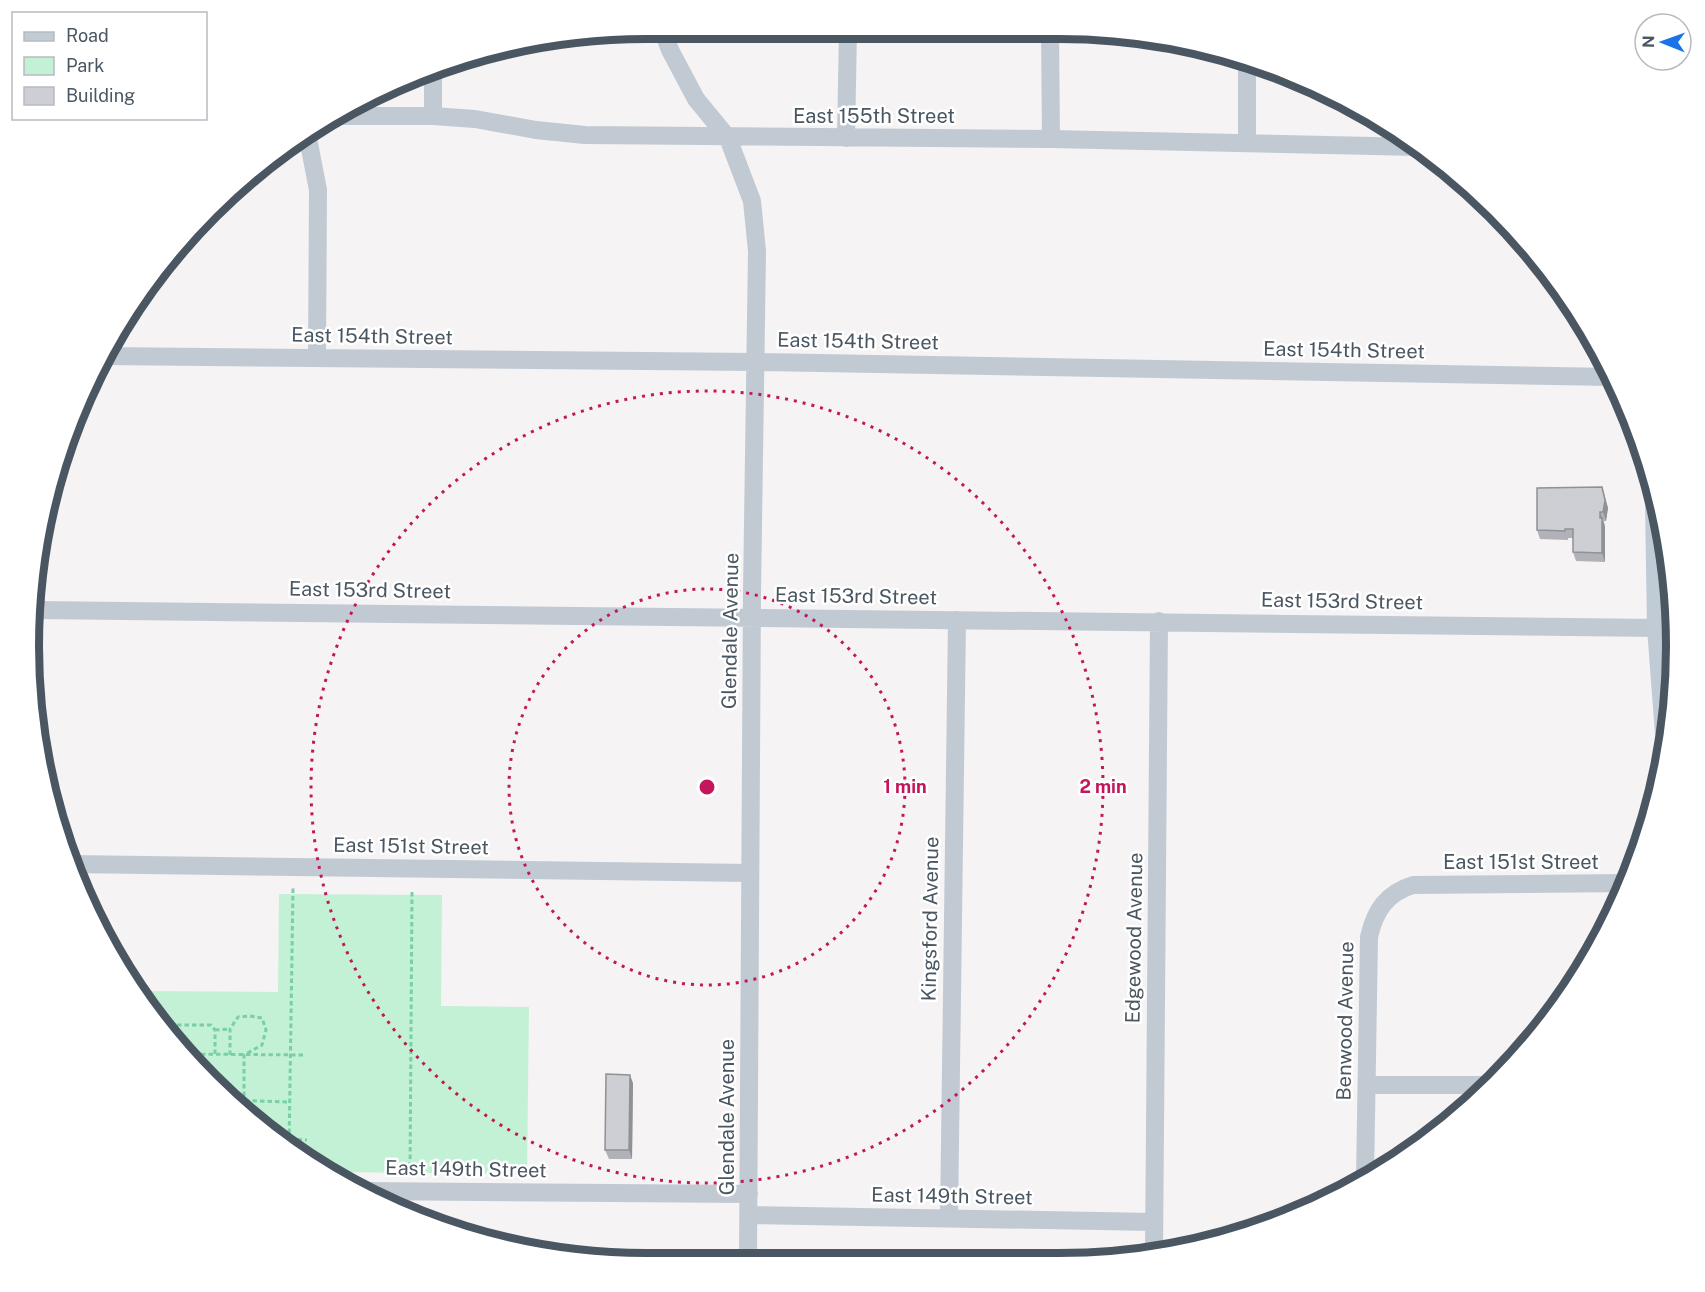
<svg xmlns="http://www.w3.org/2000/svg" width="1705" height="1292" font-family="'Public Sans',sans-serif">
<style>
.green{fill:#c3f1d5}
.lines{fill:none;stroke-linecap:round;stroke-linejoin:round}
.path{stroke:#7ad0a6;stroke-width:3;stroke-dasharray:4.5 3;stroke-linecap:butt}
.street{stroke:#c1cad2;stroke-width:18}
.secondary{stroke:#c1cbd6;stroke-width:26}
.wall{fill:#b0b2b7}
.shaded-wall{fill:#909195}
.building{fill:#cdcfd5;stroke:#909195;stroke-width:1.5}
.ring{fill:none;stroke:#c2185b;stroke-width:3;stroke-dasharray:3 6}
.labels{text-anchor:middle;stroke-width:5;stroke-linejoin:round;paint-order:stroke}
.street-label{font-size:20px;fill:#4a5661;stroke:#fff}
.rim{fill:none;stroke:#4a5661;stroke-width:8}
.centre{fill:#c2185b;stroke:#fff;stroke-width:3}
.ring-label{font-size:18px;text-anchor:middle;font-weight:bold;fill:#c2185b;stroke:#fff;stroke-width:5;stroke-linejoin:round;paint-order:stroke}
</style>
<rect width="100%" height="100%" fill="#f5f3f3"/>
<path class="green" d="M279,894L442,895L441,1006L529,1007L527,1174L327,1172L303,1160L210,1083L134,991L278,992Z"/>
<g class="lines">
<path class="path" d="M162,1025H211L215,1030V1055
M215,1030L230,1029
M186,1054L306,1055
M230,1055V1029L238,1017L250,1016L262,1018L266,1030L262,1045L244,1055V1100
M196,1067L197,1055
M230,1100L290,1102
M290,1139L307,1140
M289,1148L293,888
M410,1174L412,891"/>
<path class="street" d="M662,29L670,50L696,99L728,138L752,201L757,251L752,592L748,1258
M1050,30L1051,139
M330,116H433L475,119L536,130L585,135L1051,139L1419,147
M433,116V71
M307,133L318,190L317,358
M846,138L848,29
M1247,143V60
M103,356L755,362L1612,377
M35,610L1660,628L1675,634
M71,864L750,873
M1367,1085H1493
M1365,1179L1369,937C1375,910 1387,893 1413,885L1629,883
M362,1191L749,1194
M749,1215L1154,1222
M949,1218L957,620
M1154,1254L1159,621"/>
<path class="secondary" d="M1658,504L1660,628L1668,734"/>
</g>
<path class="wall" d="M1602,487L1608,508L1606,521H1604L1605,527V562L1576,561L1573,552V538H1568V540L1540,539L1537,530Z
M633,1083L632,1159H609L605,1150Z"/>
<path class="shaded-wall" d="M1602,487L1608,508L1606,521L1603,512Z
M1600,512L1605,527V562L1602,553Z
M630,1075L633,1083L632,1159L629,1150Z"/>
<path class="building" d="M1602,487L1605,500L1603,512H1600V518H1602V553L1573,552V529H1565V531L1537,530V488Z
M606,1074L630,1075L629,1150H605Z"/>
<g class="ring">
<circle cx="707" cy="787" r="198"/>
<circle cx="707" cy="787" r="396"/>
</g>
<g class="labels">
<g class="street-label">
<text x="874" y="123">East 155th Street</text>
<text transform="translate(372 336) rotate(1)" y="7">East 154th Street</text>
<text transform="translate(858 341) rotate(1)" y="7">East 154th Street</text>
<text transform="translate(1344 350) rotate(1)" y="7">East 154th Street</text>
<text transform="translate(370 590) rotate(1)" y="7">East 153rd Street</text>
<text transform="translate(856 596) rotate(1)" y="7">East 153rd Street</text>
<text transform="translate(1342 601) rotate(1)" y="7">East 153rd Street</text>
<text transform="translate(730 631) rotate(-89)" y="7">Glendale Avenue</text>
<text transform="translate(411 846) rotate(1)" y="7">East 151st Street</text>
<text x="1521" y="869">East 151st Street</text>
<text transform="translate(930 919) rotate(-89)" y="7">Kingsford Avenue</text>
<text transform="translate(1134 938) rotate(-89)" y="7">Edgewood Avenue</text>
<text transform="translate(1345 1021) rotate(-89)" y="7">Benwood Avenue</text>
<text transform="translate(727 1117) rotate(-90)" y="7">Glendale Avenue</text>
<text transform="translate(466 1169) rotate(1)" y="7">East 149th Street</text>
<text transform="translate(952 1196) rotate(1)" y="7">East 149th Street</text>
</g>
</g>
<path d="M0 0H1705V1292H0ZM646 39H1059A607 607 0 0 1 1666 646V646A607 607 0 0 1 1059 1253H646A607 607 0 0 1 39 646V646A607 607 0 0 1 646 39Z" fill="#fff" fill-rule="evenodd"/>
<path class="rim" d="M646 39H1059A607 607 0 0 1 1666 646V646A607 607 0 0 1 1059 1253H646A607 607 0 0 1 39 646V646A607 607 0 0 1 646 39Z"/>
<circle cx="707" cy="787" r="9" class="centre"/>
<g class="ring-label">
<text x="905" y="793">1 min</text>
<text x="1103" y="793">2 min</text>
</g>
<rect x="12" y="12" width="195" height="108" fill="#ffffff" stroke="#b7bbc0" stroke-width="1.5"/>
<rect x="24" y="32" width="30" height="9" fill="#c1cbd6" stroke="#b7bbc0" stroke-width="1.5"/>
<text x="66" y="42" font-size="18" fill="#4a5661">Road</text>
<rect x="24" y="57" width="30" height="18" fill="#c3f1d5" stroke="#b7bbc0" stroke-width="1.5"/>
<text x="66" y="72" font-size="18" fill="#4a5661">Park</text>
<rect x="24" y="87" width="30" height="18" fill="#cdcfd5" stroke="#b7bbc0" stroke-width="1.5"/>
<text x="66" y="102" font-size="18" fill="#4a5661">Building</text>
<g transform="translate(1663 42) rotate(271)"><circle r="28" fill="#ffffff" stroke="#b7bbc0" stroke-width="1.5"/>
<path d="M0-4.5L10 22L0 15L-10 22Z" fill="#1a73e8"/>
<text y="-9" font-size="16" font-weight="bold" text-anchor="middle" fill="#4a5661">N</text>
</g>
</svg>
